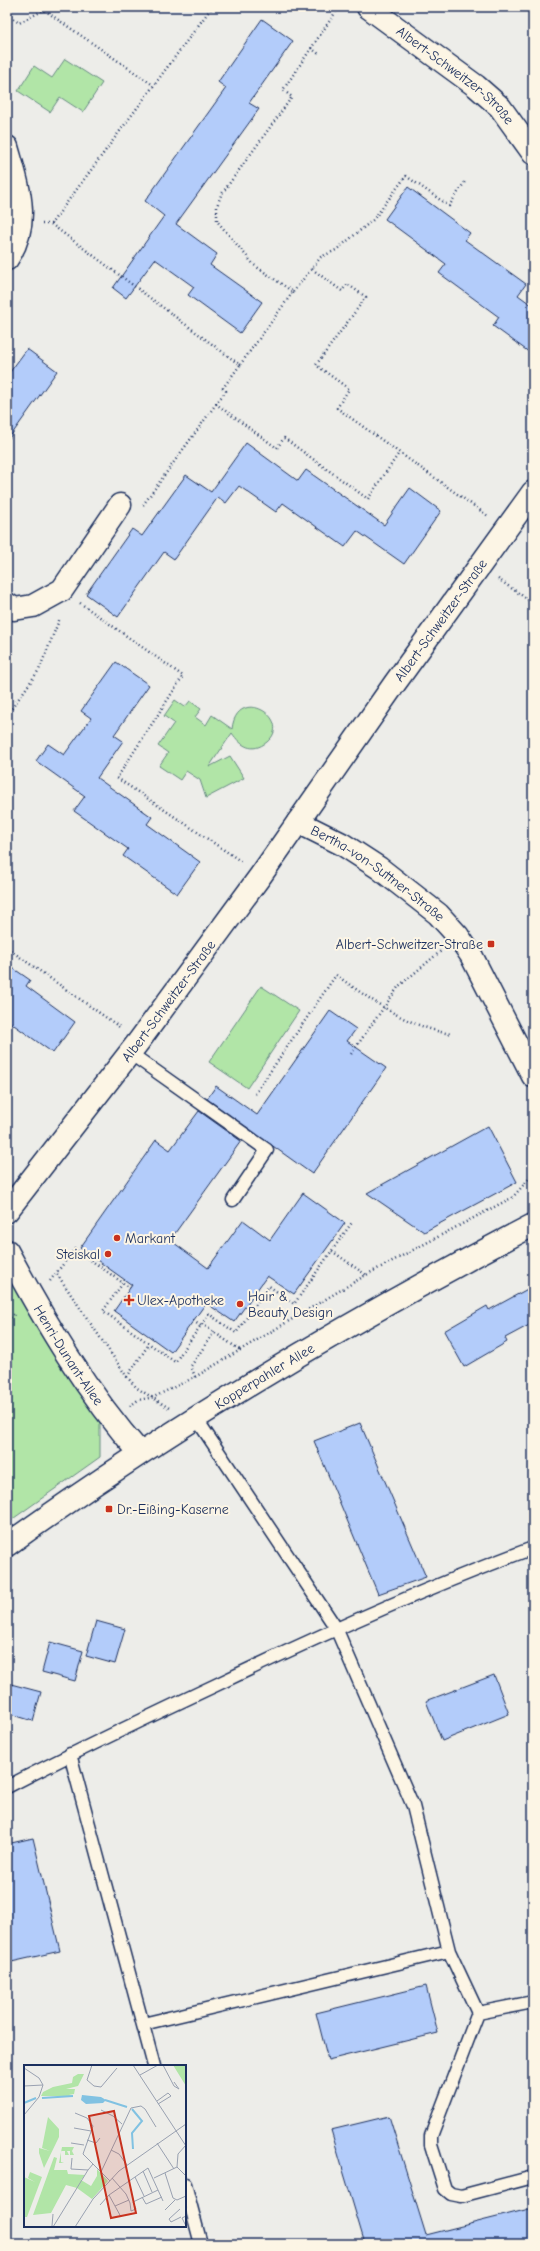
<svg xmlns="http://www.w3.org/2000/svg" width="540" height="2251" font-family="'Comic Neue',sans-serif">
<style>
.green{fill:#b1e5a7;stroke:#668a82}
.building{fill:#b3ccfa;stroke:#1b2f5e}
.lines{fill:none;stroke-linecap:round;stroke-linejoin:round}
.service-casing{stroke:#1b2f5e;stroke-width:15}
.minor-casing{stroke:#1b2f5e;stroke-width:25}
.tertiary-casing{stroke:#1b2f5e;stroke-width:25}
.path{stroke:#1b2f5e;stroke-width:2.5;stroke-dasharray:1 3;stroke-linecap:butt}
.service{stroke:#fcf5e5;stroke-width:12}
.minor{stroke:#fcf5e5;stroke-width:22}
.tertiary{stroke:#fcf5e5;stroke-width:22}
.poi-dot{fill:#c8321e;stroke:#fcf5e5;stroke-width:1.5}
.labels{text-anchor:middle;stroke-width:4;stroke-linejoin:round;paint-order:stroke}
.street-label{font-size:14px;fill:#1b2f5e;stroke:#fcf5e5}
.poi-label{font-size:14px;fill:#1b2f5e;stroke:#fcf5e5;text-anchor:start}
.inset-river{fill:none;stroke:#81c2e2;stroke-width:2}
.inset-road{fill:none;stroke:#99a1b1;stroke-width:1}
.view{fill:#c8321e;fill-opacity:0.15;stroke:#c8321e;stroke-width:2}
.inset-edge{fill:none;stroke:#1b2f5e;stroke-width:2}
</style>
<rect width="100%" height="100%" fill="#edede9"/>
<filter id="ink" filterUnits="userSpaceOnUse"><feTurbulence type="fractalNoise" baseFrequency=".025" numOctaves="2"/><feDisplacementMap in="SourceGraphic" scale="8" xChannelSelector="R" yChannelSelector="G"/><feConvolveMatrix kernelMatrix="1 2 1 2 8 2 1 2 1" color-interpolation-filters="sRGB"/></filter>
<g filter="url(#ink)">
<path class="green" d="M65,59L102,83L83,112L60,97L50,112L18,91L34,66L52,78Z
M175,700L185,707L190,701L201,709L195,717L206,725L212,715L232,729C237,684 295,719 267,742C252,754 241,746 232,733L209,767L230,756L244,778L206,798L200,780L186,771L180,780L159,766L168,753L158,746L174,723L164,716Z
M261,986L299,1011L247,1088L209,1062Z
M7,1273L100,1421V1457L7,1523Z"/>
<path class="building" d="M262,19L293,41L249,103L259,109L176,224L217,254L210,265L262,302L240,333L188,295L194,287L155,259L126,298L113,288L164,216L145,201L226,88L218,82Z
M408,187L470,233L465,240L526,284L518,295L533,306V355L493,326L499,317L439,273L446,264L385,219Z
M27,349L57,371L7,441V376Z
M246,443L298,481L306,470L384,525L410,488L441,511L404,564L357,531L345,547L283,503L276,512L239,486L226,503L218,497L174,559L164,552L118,617L86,594L132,529L142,536L186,475L211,492Z
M116,662L149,685L114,735L123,741L97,778L152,817L147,824L200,862L177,894L123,856L128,849L74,811L85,796L36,761L48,744L64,755L91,718L81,711Z
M7,964L30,980L26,986L75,1022L53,1053L7,1020Z
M330,1011L356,1029L347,1041L386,1068L312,1174L207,1099L216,1086L257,1115Z
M199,1111L241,1141L170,1240L208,1268L243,1220L270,1240L303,1193L345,1223L294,1294L267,1276L234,1322L206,1303L171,1352L114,1311L132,1285L80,1248L156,1140L170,1150Z
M488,1126L517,1182L424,1232L367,1193Z
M533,1286V1323L505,1338L507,1342L464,1367L444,1331L487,1306L489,1310Z
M360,1423L426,1577L378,1594L314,1441Z
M96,1621L125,1629L115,1664L86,1656Z
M50,1642L83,1651L75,1681L42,1672Z
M494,1675L509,1714L442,1741L426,1701Z
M7,1683L41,1692L33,1721L7,1713Z
M33,1838L60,1951L7,1963V1844Z
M426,1986L438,2033L328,2060L316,2013Z
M389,2116L426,2235L533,2208V2244H365L331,2130Z"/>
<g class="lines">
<defs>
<path id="service" d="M130,1053L267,1150L233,1200
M196,1418L336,1628L413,1806L449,1951L478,2013L431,2136V2145L445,2189L451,2194L461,2196L533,2177
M70,1754L154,2066
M7,1787C76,1751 146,1718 216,1685C320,1635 425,1588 533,1548
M478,2013L533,2002
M143,2024L449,1951
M185,2184L201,2244"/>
<g id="minor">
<path id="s1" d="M368,7L476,86L500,107L533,153"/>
<path d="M7,147C18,186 32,222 7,259"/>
<path d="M7,604L14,609L33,606L62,590L120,505"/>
<path id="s2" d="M298,822L342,844L379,868L438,914L458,936L471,955L533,1076"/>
<path id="s3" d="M7,1211L139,1041L261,875L395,683L533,492"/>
<path id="s4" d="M7,1251C45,1322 87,1393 140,1453"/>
</g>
<g id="tertiary">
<path id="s5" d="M7,1545C174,1425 351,1320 533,1225"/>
</g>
</defs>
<use href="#service" class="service-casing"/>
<use href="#minor" class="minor-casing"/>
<use href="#tertiary" class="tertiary-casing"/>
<path class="path" d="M7,14L19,23L44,10L153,85
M311,48L319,54
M42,224H51L212,7
M51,224L240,365L293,292L254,265L217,221V206L221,195L292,97L283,90L339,7
M312,269L342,291L347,284L366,297L316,365L349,389L337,408L488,516
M293,292L321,257L336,250L373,220L406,176L449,206L466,180
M216,404L226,391L223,388L240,365
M143,505L216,404L277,448L284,438L368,499L399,453
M498,579L533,603
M80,603L183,676L117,778L242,862
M7,715L39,670L60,618
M7,948L121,1028
M351,1054L399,986L441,951
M255,1094L336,975C371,1000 408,1027 451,1034
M332,1251L366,1275
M57,1274L127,1377L137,1388L169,1408
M50,1281L75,1249L123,1283L103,1311L175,1362L209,1314L236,1333L269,1286L294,1304L353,1221
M123,1283L130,1288
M7,1320L16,1313
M193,1321L201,1326
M202,1324L240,1350
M127,1377L149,1344
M195,1377L191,1366L214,1332
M130,1406L138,1400L154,1397L195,1377L366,1275L513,1197L533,1174"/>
<use href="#service" class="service"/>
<use href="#minor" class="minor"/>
<use href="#tertiary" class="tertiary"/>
</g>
</g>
<g class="poi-dot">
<rect x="487" y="940" width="8" height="8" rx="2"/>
<circle cx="117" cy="1238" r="4"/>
<circle cx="108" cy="1254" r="4"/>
<path d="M127 1294h4v4h4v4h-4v4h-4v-4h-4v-4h4z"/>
<circle cx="240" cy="1304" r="4"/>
<rect x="105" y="1505" width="8" height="8" rx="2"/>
</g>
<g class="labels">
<g class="street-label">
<text dy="5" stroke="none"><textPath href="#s1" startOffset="111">Albert-Schweitzer-Straße</textPath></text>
<text dy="5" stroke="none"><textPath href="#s3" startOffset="733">Albert-Schweitzer-Straße</textPath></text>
<text dy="5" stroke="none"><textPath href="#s2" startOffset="95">Bertha-von-Suttner-Straße</textPath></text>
<text dy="5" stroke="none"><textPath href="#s3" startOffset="265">Albert-Schweitzer-Straße</textPath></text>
<text dy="5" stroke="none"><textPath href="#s4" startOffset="121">Henri-Dunant-Allee</textPath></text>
<text dy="5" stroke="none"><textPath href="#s5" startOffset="308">Kopperpahler Allee</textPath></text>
</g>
<g class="poi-label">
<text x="483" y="949" text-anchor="end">Albert-Schweitzer-Straße</text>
<text x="125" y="1243">Markant</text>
<text x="100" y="1259" text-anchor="end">Steiskal</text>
<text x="248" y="1301">Hair &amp;<tspan x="248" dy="16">Beauty Design</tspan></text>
<text x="137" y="1305">Ulex-Apotheke</text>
<text x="117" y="1514">Dr.-Eißing-Kaserne</text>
</g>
</g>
<g transform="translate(24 2065)">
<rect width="162" height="162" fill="#edede9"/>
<path d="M149,0H162V21ZM54,9H60L54,21L42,24H51L50,29L45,30L49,31H17L19,27L29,22L48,18L49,12ZM24,52L35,64V72L20,103L15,88V83L26,86L18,83ZM38,82H50L48,86L50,90H46V86H43L45,90H41V86H37V97L40,98H35ZM30,92L33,93L30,105H43L44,109L61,110L57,115L67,121L73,111V104L84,116L68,134L53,123L42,120L27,148L9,150ZM6,107L18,112L3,152H0V112L11,117L4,113Z" fill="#b1e5a7"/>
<path d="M58,30L77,32L82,35L79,38L62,39L57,35Z" fill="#81c2e2"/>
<path class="inset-river" d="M18,33L49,31M81,35L103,42M0,38L12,33M108,44L118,56L108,68L109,84"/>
<path class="inset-road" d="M10,0H48M68,0L63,15L70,21L77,22L93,3M109,0L162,81M139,0L150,21L155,24L150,17M0,3L15,13L19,20L15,32L0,50M116,10L134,0M0,21L19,20M133,36L144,28L147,31L134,39M77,45L89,51L98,59M51,48L63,53L69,61L59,89L86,116M50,63L67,66M63,75L72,78L76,73M47,78L60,80M133,78L150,104M87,85L95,89L103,100M48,93L47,104L64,105L69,99M153,102L162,111M119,106L128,127M77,107L107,43L117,41L121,44L132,62M141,108L149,133M111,112L120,131M88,113L102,129L106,138L107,146L112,144L109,137M130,113L153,102L154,89L162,80M85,130L97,152M118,132L122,139L138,132M149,133L153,135L162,131M109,137L134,125M76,140L85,130L124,103L139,136M91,141L105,135M156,144L145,154L147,157L157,152M141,145L151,135M162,151L158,153L162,161M28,161L29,149M29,162L64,105M51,162L69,134L95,106L162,59"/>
<path class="view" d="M90,46L112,148L87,153L65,51Z"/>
<rect width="162" height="162" class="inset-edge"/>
</g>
<rect width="540" height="2251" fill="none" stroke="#fcf5e5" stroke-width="24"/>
<rect x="12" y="12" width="516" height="2227" fill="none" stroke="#1b2f5e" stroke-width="1.5" filter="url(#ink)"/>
</svg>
